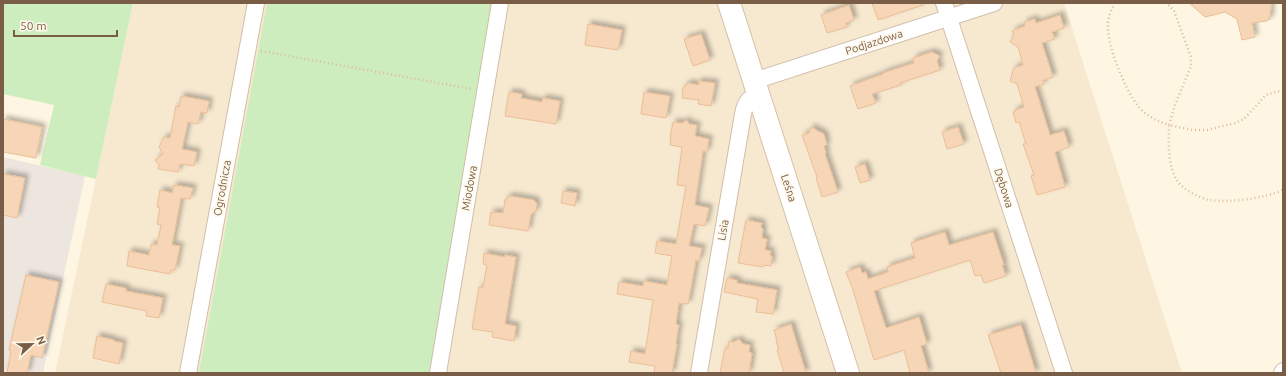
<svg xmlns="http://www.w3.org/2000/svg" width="1286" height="376" font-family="Ubuntu,sans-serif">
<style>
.residential{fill:#f7e9d0}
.industrial{fill:#ede6de}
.green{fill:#ceedbf}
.building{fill:#f6d6b7;stroke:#ebbe96;filter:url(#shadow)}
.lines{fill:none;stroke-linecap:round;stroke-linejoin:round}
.street-casing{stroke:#d1bea8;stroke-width:18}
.secondary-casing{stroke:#d6c1a7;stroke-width:24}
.path{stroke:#dbba9a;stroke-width:2.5;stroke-dasharray:1 3;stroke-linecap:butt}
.street{stroke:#fff;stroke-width:16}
.secondary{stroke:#fff;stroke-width:22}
.labels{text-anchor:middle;stroke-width:3.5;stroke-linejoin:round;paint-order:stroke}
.street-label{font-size:11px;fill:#795d46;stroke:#fff9eb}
</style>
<defs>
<filter id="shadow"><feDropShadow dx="3.5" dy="-3.5" stdDeviation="2" flood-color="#0004"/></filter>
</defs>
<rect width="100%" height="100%" fill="#fef6e2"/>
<path class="residential" d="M133,3H1064L1182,373H55Z"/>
<path class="industrial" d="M3,157L85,176L43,373H3Z"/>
<path class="green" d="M3,3H133L96,179L40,165L54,105L3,94Z
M267,3H494L431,373H199Z"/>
<path class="building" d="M872,3H922L923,5L878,20Z
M1189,3H1271L1270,19L1266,21L1252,23L1255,37L1242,40L1237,19L1225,12L1205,17Z
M849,5L854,20L846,23L847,27L827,33L821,15Z
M1060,15L1064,28L1052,32L1055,39L1042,43L1053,77L1043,80L1044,84L1035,87L1050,135L1064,131L1069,147L1055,152L1065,187L1037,195L1031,176L1034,175L1023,144H1026L1019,122L1016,123L1013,112H1015V110L1024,107L1017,84L1010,81L1014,68L1023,65L1018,47L1010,42L1014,34L1012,31L1025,26L1024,22L1035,19L1036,23Z
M588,24L622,30L618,50L585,45Z
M701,34L710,60L693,66L684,39Z
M932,52L940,56L937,61L940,70L900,83L901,85L872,94L876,103L858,109L850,86L883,74V73L914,63L913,58Z
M698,81L715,83L711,106L698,104L699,100L682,98L683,88L688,83L699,85Z
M509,92L522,94L521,98L542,102L543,98L560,101L556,124L505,116Z
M644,92L670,96L666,118L641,114Z
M181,96L209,101L207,113L201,112L198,124L188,122L182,149L197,152L194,166L180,164L178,172L158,169L159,165L155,160L163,154L159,147L164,137L170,138L176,106L179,107Z
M3,119L42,127L36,158L3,152Z
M687,120L689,124L697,125L695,136L709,139L707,152L703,151L695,205L709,208L705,226L694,224L689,246L702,248L699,261L696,260L688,304L679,303L676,324L679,325L676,343L677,344L672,373H654L655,366L629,362L631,351L645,354L653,300L617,294L619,282L643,286L644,281L667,285L672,256L655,253L657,241L676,244L686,186L677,185L682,147L670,145L671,138H670L673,122L682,123Z
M811,127L824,134L827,145L824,146L826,153L825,154L838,192L822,197L816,178L817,177L802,135L809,133Z
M958,127L964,144L947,149L942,132Z
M865,164L870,180L860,183L855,167Z
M3,174L25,178L17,218L3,215Z
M174,185L193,188L190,199L181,198L172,245L180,246L175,270H171L170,274L127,266L129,251L149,255L151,244L157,245L161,225L157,224L160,208L157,207L160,190L172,193Z
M563,191L577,193L575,206L561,203Z
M510,196L534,200L537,204L536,211L531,214L528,231L489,225L491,212L503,213L505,200Z
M746,220L762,223L761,227L763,229L762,238L767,239L765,250L771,251L770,255L772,256L771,266L764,265L763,267L738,263Z
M945,232L949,245L993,232L1004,265H1002L1006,276L984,283L981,275L975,276L970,260L874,291L886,328L919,317L927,344L921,346L929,373H910L904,350L874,360L853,290L846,272L860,267L862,273L866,272L868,279L888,272L887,267L915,258L911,243Z
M484,253L505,257V255L516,257L505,324L516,326L514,341L492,337L493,332L472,329L479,287L483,288L487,265L483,264Z
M26,275L59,282L42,358L31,355L27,373H7L11,351L9,350Z
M727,278L737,280V283L777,290L773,314L756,312L758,299L724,292Z
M106,284L126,288V291L163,298L159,318L146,316L147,311L102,302Z
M791,324L806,373H784L777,350H779L776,341H777L774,330Z
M1021,325L1036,373H1001L988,335Z
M97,336L114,340V341L123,343L119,364L93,358Z
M739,339L743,344L750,345L749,352L752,353L749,373H720L725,348H728L729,341L734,342Z"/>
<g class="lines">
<defs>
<path id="street" d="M944,3L1064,373
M754,81L994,3
M188,373L256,3
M438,373L500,3
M699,373L743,114C745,103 748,98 759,95
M1282,373L1283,371"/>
<path id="secondary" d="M729,3L848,373"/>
</defs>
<use href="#street" class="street-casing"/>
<use href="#secondary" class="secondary-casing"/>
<path class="path" d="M1115,3C1112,8 1108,17 1108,23C1106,45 1125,89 1138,106C1146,116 1157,121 1169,125L1175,105L1191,66V57L1174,11L1167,3
M261,51L472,89
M1283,90L1266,95L1244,119L1235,123L1207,130H1192L1169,125C1169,144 1167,166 1178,182C1184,190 1201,199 1210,200C1229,203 1266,198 1283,190"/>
<use href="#street" class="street"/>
<use href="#secondary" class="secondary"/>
</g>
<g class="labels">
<g class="street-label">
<text transform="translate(874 42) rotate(-18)" y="4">Podjazdowa</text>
<text transform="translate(222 188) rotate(-80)" y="4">Ogrodnicza</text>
<text transform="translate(469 188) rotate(-80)" y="4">Miodowa</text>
<text transform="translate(789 188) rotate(72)" y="4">Leśna</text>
<text transform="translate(1004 188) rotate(72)" y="4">Dębowa</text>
<text transform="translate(723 230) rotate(-80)" y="4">Lisia</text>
</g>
</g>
<rect width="1286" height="376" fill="none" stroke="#795d46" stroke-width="8"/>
<g transform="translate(32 344) rotate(68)" stroke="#fff9eb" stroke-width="3" paint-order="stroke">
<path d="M0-3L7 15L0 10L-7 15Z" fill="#795d46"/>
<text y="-6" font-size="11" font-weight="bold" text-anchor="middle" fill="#795d46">N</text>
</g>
<path d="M14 30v6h103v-6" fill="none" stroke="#795d46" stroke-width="2"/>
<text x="20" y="30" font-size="12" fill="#795d46" stroke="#fff9eb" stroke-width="3" paint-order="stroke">50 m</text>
</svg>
